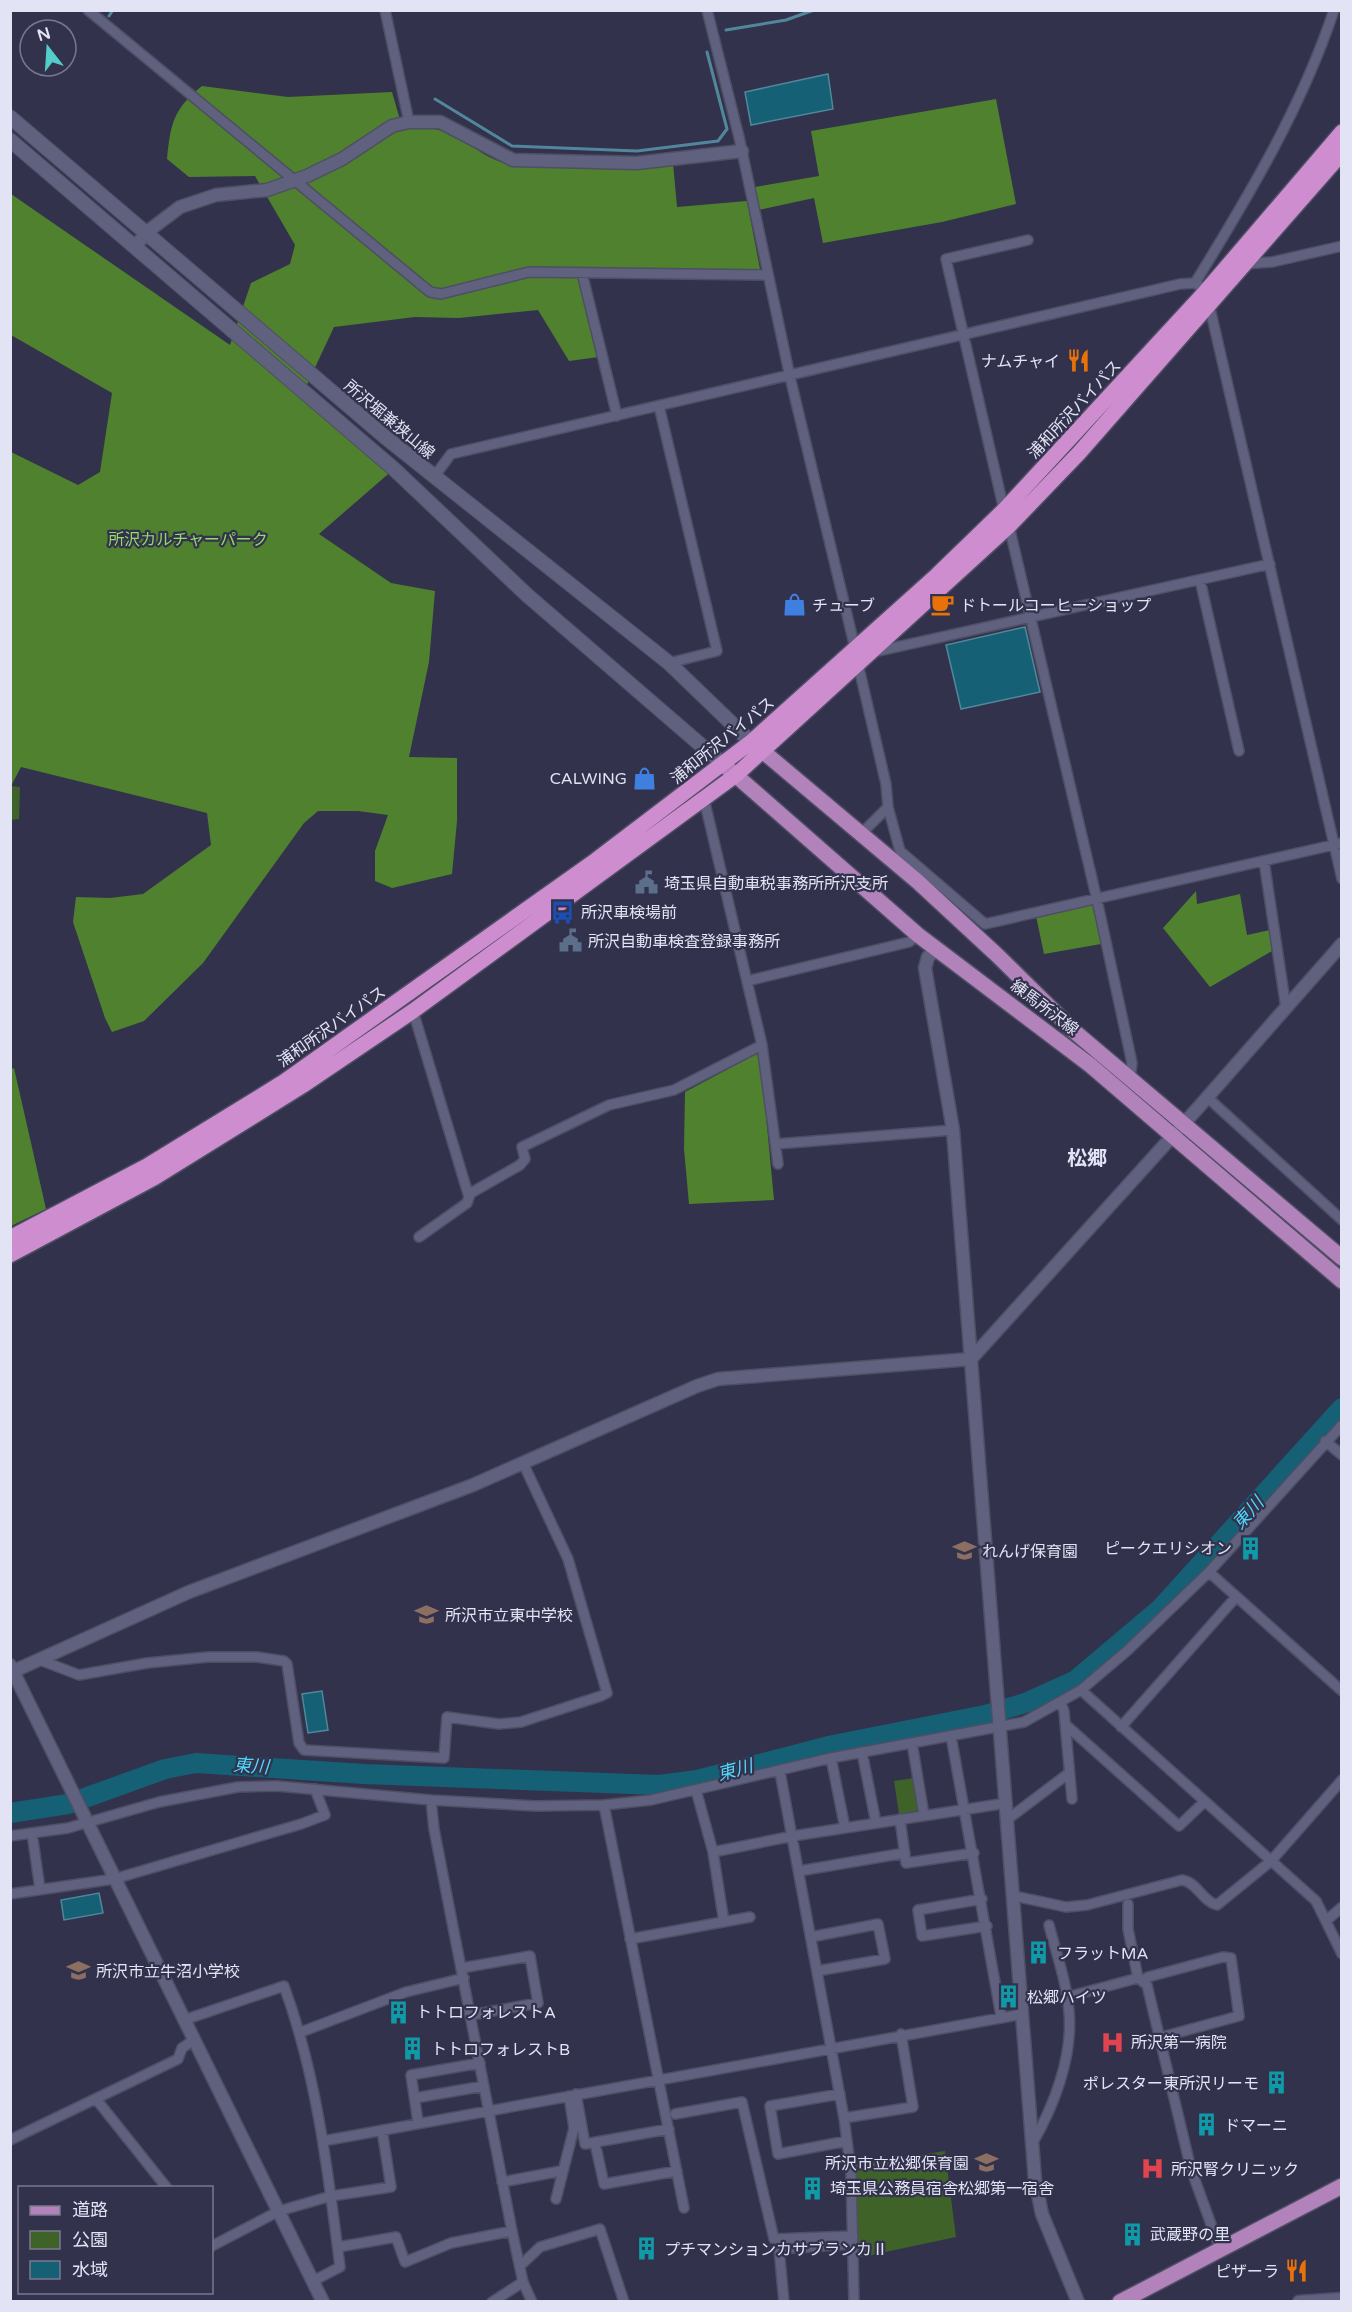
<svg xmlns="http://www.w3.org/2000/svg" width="1352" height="2312" font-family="'Varela Round','Noto Sans JP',sans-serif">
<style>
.green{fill:#3f6229}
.forest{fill:#50812e}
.water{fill:#156074;stroke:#52879b;stroke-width:1.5}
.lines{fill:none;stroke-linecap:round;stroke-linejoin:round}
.stream{stroke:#52879b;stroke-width:3}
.river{stroke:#156074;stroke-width:20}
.minor-casing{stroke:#4e4e65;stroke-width:12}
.tertiary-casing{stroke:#4e4e65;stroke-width:15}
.secondary-casing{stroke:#4e4e65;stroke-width:16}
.primary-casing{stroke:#4e4e65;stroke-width:18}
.trunk-casing{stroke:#4e4e65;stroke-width:18}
.minor{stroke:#60617e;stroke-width:9}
.tertiary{stroke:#60617e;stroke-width:12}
.secondary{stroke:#60617e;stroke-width:14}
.primary{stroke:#b282bb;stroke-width:15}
.trunk{stroke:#cd8dcf;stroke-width:15}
.labels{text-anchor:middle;stroke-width:4.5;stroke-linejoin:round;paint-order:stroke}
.poi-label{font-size:16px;fill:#e2e3f5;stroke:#32324c;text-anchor:start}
.street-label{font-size:16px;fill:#e2e3f5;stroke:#32324c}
.park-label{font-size:16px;fill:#95d86c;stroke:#32324c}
.water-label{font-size:18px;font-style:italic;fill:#51d6fb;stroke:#32324c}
.quarter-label{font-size:20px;font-weight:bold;fill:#e2e3f5;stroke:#32324c}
</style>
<rect width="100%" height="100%" fill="#32324c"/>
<path class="green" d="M11,786L20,787L19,819L11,820Z
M914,1778L919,1808L916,1811L899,1814L894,1781Z
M945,2151L956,2237L857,2258L855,2165Z"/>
<path class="forest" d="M202,86L288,97L392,92L403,130C463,120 467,156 512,165L673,163L677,207L747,201L755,187L819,176L811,131L996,99L1016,204L942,222L823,243L814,198L749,212L760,269L757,273L577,268L599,357L569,361L538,310L459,318L415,317L334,327L304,391L394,469L319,534L391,583L435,591L429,662L409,757L457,758V821L452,874L392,888L375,881V851L388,815L358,811H318L304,823L203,963L144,1021L112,1032L105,1018L73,922L76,897L110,898L143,894L211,845L207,813L21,767L11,786V452L78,485L100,472L112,393L11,335V194L230,345L251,283L290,264L295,245L255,176L189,177L167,159C171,122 173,110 202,86Z
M1196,891L1197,904L1240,894L1247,935L1270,930L1272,951L1210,987L1163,928Z
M1094,904L1101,944L1044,954L1036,916Z
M760,1052L774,1200L689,1204L684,1149L685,1092Z
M14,1068L46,1209L11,1226L10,1070Z"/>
<path class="water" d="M828,74L833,109L751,125L745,92Z
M1025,627L1040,692L961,709L946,645Z
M322,1691L328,1730L308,1733L302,1694Z
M99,1893L103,1913L64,1920L61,1900Z"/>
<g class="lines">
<path class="stream" d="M109,16L113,10
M726,30L786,20L814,10
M435,99L512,146L637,151L718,141L727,129L707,52"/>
<path class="river" d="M10,1813L68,1804L165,1769L196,1763L364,1774L659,1785L697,1780L833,1745L985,1715L1025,1703L1076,1680L1160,1609L1342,1408"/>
<defs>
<path id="minor" d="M88,10L430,292L441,294L529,272L767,275
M385,10L409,122
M707,10L739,137L790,377L855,648
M1244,264L1272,262L1342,246
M582,273L617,416
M1195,283C1248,197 1302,107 1334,10
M659,406L717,651L669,663
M434,477L451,454L1180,284L1195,283L1206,291L1209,304L1342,879
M1004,510L946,259L1028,240
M1009,526L1097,900L1132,1063L1130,1079
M1200,580L1239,751
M874,652L1270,564
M858,664L886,784L888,807L861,834
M888,807L900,851L985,924L1342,843
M1264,861L1286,1008
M747,981L909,942L918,935
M413,1011L469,1197L467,1203L419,1237
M762,1045L778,1164
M1207,1097L1342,1220
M776,1144L953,1130
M469,1197L471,1193L520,1165L525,1159L522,1147L609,1105L674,1090L762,1045L704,799
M1325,1441L1342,1455
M1209,1572L1342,1691
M40,1660L79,1675L147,1663L208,1657H257L284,1661L287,1664L299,1743L304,1750L444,1758L447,1717L499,1724L521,1722L601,1696L607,1693L568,1559L523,1463
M1081,1690L1316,1901L1342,1954
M1061,1703L1064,1711L1072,1799
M1066,1725L1179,1826L1204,1802
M1121,1727L1236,1597
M951,1736L1001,2016
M912,1743L924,1815
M862,1752L876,1823
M831,1758L845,1828
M780,1772L844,2118L851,2172L854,2302
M696,1790L713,1852L724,1922
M431,1800L434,1829L512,2231L523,2282L532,2302
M604,1805L684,2208
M900,1819L906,1863L974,1853
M1008,1819L1069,1773
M32,1833L40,1889
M10,1836L68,1828L159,1802L238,1787L277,1786L431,1800L536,1806L604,1805L651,1800L831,1758L1024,1722L1081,1690L1128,1650L1209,1572L1342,1425
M713,1852L793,1836L1007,1803
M799,1871L905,1853
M10,1894L114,1879L301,1824L325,1815L315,1789
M1014,1896L1066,1907L1087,1905L1182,1880C1197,1882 1203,1902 1217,1905L1271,1861L1342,1780
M982,1899L918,1910L922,1936L987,1926
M1128,1904V1929L1138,1978L1147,1985L1191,2169L1220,2249
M1327,1920L1342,1907
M811,1937L878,1924L885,1959L817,1971
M630,1939L750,1917
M462,1968L530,1956L538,2003L471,2015
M1142,1981L1148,1977L1223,1957L1231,1958L1239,2016L1158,2038
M1067,1997L1138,1978
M184,2020L284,1986C317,2076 328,2172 340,2267L313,2281
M301,2032L406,1992L464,1978
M576,2094L585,2144L669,2129
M840,2094L770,2106L778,2154L847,2141
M415,2098L484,2086
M96,2099L167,2188
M675,2114L742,2102L774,2239L853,2236
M844,2118L913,2107L901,2034
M418,2122L411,2075L480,2063
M10,2140L178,2059L182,2048L194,2040
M323,2141L1023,2014
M595,2143L604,2184L677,2171
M1032,2144C1054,2106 1073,2057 1069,2012C1067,1983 1056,1953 1049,1925
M502,2182L561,2171
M556,2199L574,2128L569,2096
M212,2246L279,2211L331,2196L391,2187L382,2130
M338,2247L396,2237L405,2262L451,2243L512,2231
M520,2266L540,2247L600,2229L624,2302
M492,2302L523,2282
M784,2302L779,2249L853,2244"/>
<path id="tertiary" d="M135,247L147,232L180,207L216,195L267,190L307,176L342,159L392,126L409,122H440L513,160L637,163L742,151
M937,949L928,957L925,968L953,1130L1035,2180L1042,2214L1078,2302
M10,1665L323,2302
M14,1671L189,1592L473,1485L697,1386L718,1379L971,1359L1197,1109L1342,944
M1299,2302L1342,2299"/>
<path id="secondary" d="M10,117L385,437L669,663L751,742
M10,140L394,469L527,595L724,765"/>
<path id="primary" d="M753,743L917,881L998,956L1075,1032L1342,1258
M724,765L918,935L1090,1065L1342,1281
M1120,2302L1342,2186"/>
<path id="trunk" d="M10,1238L147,1166L282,1083L596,860L751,742L937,575L1004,510L1206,291L1342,132
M10,1255L154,1178L302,1086L413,1011L736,775L1009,526L1079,453L1342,153"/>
</defs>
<use href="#minor" class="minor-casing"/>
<use href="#tertiary" class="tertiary-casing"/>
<use href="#secondary" class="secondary-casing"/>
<use href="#primary" class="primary-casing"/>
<use href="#trunk" class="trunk-casing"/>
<use href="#minor" class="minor"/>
<use href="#tertiary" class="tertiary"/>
<use href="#secondary" class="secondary"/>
<use href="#primary" class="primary"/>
<use href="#trunk" class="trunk"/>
</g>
<defs>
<symbol id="restaurant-bare" viewBox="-9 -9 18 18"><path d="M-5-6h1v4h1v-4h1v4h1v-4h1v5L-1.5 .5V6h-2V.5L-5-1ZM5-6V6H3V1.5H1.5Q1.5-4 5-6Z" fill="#e8710a" stroke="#32324c" stroke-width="2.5" paint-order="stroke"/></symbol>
<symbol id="shop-bare" viewBox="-9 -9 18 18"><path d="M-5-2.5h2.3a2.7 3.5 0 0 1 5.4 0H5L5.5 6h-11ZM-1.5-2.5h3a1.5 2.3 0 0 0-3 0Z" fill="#3f7fe0" stroke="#32324c" stroke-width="2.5" paint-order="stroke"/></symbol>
<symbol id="cafe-bare" viewBox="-9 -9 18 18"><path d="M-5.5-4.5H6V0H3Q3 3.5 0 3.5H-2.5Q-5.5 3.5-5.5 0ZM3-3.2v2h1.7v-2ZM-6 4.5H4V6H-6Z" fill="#e8710a" stroke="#32324c" stroke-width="2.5" paint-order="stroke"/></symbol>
<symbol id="civic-bare" viewBox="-9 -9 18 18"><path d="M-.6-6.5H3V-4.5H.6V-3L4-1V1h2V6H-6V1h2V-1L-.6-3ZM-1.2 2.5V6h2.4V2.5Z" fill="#5c6f8a" stroke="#32324c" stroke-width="2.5" paint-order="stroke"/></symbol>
<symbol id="bus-bare" viewBox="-9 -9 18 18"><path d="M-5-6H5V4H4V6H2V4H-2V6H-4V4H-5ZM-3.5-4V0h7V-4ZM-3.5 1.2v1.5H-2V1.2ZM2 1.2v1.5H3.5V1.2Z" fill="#1a4fb4" stroke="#32324c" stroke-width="2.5" paint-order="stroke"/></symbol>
<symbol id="building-bare" viewBox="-9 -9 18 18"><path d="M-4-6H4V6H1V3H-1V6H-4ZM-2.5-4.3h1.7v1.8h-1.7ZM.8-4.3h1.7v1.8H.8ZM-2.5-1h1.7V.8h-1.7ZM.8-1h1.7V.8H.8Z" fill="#0f9aa8" stroke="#32324c" stroke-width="2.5" paint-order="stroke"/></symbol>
<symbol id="school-bare" viewBox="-9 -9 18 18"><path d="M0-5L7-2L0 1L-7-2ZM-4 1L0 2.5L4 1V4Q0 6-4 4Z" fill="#8d6e63" stroke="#32324c" stroke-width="2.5" paint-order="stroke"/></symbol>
<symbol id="hospital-bare" viewBox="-9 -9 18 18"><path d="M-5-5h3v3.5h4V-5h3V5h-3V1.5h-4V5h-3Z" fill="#e0444e" stroke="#32324c" stroke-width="2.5" paint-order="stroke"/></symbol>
</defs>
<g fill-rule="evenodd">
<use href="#restaurant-bare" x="1062" y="344" width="33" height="33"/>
<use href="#shop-bare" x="778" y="588" width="33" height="33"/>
<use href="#cafe-bare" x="926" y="588" width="33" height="33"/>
<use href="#shop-bare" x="628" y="762" width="33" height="33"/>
<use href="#civic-bare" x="630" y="866" width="33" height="33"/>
<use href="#bus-bare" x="546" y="896" width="33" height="33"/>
<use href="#civic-bare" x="554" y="924" width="33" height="33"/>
<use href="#building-bare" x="1234" y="1532" width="33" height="33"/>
<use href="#school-bare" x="948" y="1534" width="33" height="33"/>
<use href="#school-bare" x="410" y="1598" width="33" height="33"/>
<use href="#building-bare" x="1022" y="1936" width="33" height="33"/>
<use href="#school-bare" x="62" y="1954" width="33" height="33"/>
<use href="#building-bare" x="992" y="1980" width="33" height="33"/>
<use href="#building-bare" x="382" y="1996" width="33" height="33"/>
<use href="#hospital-bare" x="1096" y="2026" width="33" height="33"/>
<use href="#building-bare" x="396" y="2032" width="33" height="33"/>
<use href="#building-bare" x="1260" y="2066" width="33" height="33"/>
<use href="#building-bare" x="1190" y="2108" width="33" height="33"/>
<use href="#school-bare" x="970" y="2146" width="33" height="33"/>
<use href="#hospital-bare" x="1136" y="2152" width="33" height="33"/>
<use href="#building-bare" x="796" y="2172" width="33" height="33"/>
<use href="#building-bare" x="1116" y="2218" width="33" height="33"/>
<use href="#building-bare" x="630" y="2232" width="33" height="33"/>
<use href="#restaurant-bare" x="1280" y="2254" width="33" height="33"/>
</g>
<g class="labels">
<g class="poi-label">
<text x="1060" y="367" text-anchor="end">ナムチャイ</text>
<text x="812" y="611">チューブ</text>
<text x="960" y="611">ドトールコーヒーショップ</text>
<text x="627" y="784" text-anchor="end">CALWING</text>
<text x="664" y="889">埼玉県自動車税事務所所沢支所</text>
<text x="581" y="918">所沢車検場前</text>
<text x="588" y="947">所沢自動車検査登録事務所</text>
<text x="1232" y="1554" text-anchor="end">ピークエリシオン</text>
<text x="982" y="1557">れんげ保育園</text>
<text x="445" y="1621">所沢市立東中学校</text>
<text x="1057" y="1959">フラットMA</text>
<text x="96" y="1977">所沢市立牛沼小学校</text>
<text x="1027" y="2003">松郷ハイツ</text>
<text x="416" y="2018">トトロフォレストA</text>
<text x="1131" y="2048">所沢第一病院</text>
<text x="431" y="2055">トトロフォレストB</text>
<text x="1259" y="2089" text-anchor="end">ポレスター東所沢リーモ</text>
<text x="1224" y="2131">ドマーニ</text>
<text x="969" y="2169" text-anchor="end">所沢市立松郷保育園</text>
<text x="1171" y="2175">所沢腎クリニック</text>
<text x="830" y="2194">埼玉県公務員宿舎松郷第一宿舎</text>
<text x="1150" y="2240">武蔵野の里</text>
<text x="664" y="2255">プチマンションカサブランカⅡ</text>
<text x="1279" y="2277" text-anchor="end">ピザーラ</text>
</g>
<g class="street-label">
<text transform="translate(1074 409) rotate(-47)" y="6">浦和所沢バイパス</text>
<text transform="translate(390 419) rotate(40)" y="6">所沢堀兼狭山線</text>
<text transform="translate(722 740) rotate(-39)" y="6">浦和所沢バイパス</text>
<text transform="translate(1045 1007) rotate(37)" y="6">練馬所沢線</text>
<text transform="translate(331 1026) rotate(-35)" y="6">浦和所沢バイパス</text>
</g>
<g class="park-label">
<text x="188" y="545">所沢カルチャーパーク</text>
</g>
<g class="water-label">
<text transform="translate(1248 1513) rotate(-48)" y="6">東川</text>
<text transform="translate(251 1766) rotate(4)" y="6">東川</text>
<text transform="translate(735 1770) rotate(-15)" y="6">東川</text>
</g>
<g class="quarter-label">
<text x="1087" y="1165">松郷</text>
</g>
</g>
<rect width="1352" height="2312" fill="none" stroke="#e2e3f5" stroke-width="24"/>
<rect x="18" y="2186" width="195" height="108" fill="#32324c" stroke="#787990" stroke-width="1.5"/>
<rect x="30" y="2206" width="30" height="9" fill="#b282bb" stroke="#787990" stroke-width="1.5"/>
<text x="72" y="2216" font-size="18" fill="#e2e3f5">道路</text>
<rect x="30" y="2231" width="30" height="18" fill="#3f6229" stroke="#787990" stroke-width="1.5"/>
<text x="72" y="2246" font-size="18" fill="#e2e3f5">公園</text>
<rect x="30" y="2261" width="30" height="18" fill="#156074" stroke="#787990" stroke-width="1.5"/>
<text x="72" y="2276" font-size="18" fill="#e2e3f5">水域</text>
<g transform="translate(48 48) rotate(343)"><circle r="28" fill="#32324c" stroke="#787990" stroke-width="1.5"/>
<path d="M0-4.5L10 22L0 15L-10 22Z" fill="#53cdc9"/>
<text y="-9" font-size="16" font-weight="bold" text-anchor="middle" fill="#e2e3f5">N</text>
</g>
</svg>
